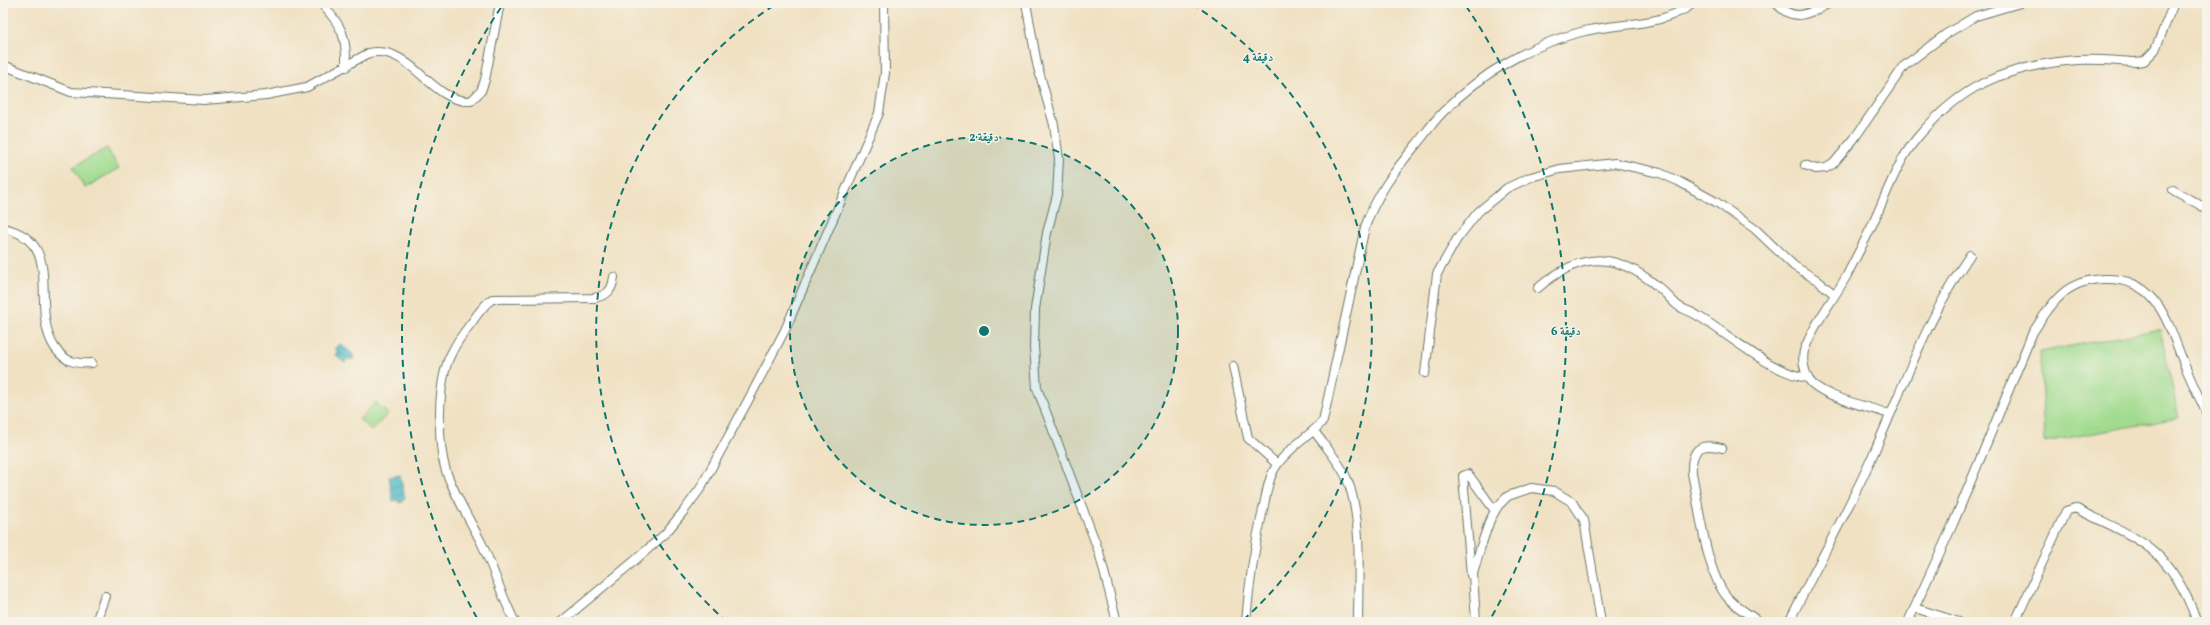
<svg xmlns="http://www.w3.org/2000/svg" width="2210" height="625" font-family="Vollkorn,Amiri,serif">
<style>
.pitch{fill:#a0db8f;stroke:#608c62}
.water{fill:url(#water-waves);stroke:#347a7b}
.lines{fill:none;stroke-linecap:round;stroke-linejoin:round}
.minor-casing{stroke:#687666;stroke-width:10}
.minor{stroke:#fff;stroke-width:8}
.ring{fill:none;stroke:#0f766e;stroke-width:2;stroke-dasharray:7 5}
.centre{fill:#0f766e;stroke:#f7f3e8;stroke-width:2}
.ring-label{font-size:12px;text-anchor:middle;font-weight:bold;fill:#0f766e;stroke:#f7f3e8;stroke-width:3;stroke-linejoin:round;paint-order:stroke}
</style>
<defs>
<pattern id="water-waves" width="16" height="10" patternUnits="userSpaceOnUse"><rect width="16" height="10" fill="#48b7c2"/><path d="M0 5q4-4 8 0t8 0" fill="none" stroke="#3b969e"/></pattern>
</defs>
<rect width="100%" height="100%" fill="#f7f3e8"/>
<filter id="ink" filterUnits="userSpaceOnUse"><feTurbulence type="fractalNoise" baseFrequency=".025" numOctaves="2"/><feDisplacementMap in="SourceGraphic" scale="8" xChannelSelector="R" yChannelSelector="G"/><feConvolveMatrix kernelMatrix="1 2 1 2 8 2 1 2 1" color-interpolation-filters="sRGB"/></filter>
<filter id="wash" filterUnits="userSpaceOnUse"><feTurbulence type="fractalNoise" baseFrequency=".012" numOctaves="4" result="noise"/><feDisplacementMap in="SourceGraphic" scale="16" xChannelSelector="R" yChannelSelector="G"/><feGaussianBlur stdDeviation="0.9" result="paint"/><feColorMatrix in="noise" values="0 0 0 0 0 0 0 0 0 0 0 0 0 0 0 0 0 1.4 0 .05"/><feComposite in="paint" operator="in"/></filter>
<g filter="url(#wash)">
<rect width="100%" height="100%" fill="#f0e1c3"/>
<path class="pitch" d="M107,148L119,168L85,188L73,167Z
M2160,329L2179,418L2044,442L2040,352Z
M376,402L388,414L371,431L359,419Z"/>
<path class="water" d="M340,344L353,354L354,359H347L345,363L336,356L338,352L335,349Z
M400,475L405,498L402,499L403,502L399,503L398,500L393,501L389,477Z"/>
</g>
<g filter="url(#ink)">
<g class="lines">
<defs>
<path id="minor" d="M321,3C342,26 347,36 346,67
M1026,3L1037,64L1054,125L1059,159L1057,195L1047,233L1035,309L1034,347L1037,388L1099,552L1117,622
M1776,3C1794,24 1810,13 1830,3
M3,65L71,92L204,100L266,95L307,87L369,53C412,44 430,103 471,101L481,91L485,80L500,3
M1805,165L1816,169L1826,168L1833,164L1854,139L1904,66L1946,34L1976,16L2020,3
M2173,190L2207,209
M3,228C68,242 28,307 55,348C65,362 76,364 92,363
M1538,288C1580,252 1614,251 1657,286C1664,291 1670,299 1677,305C1683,310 1691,311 1698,316C1730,335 1771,373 1808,378
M1233,366L1248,438L1277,464
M1425,373L1437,274L1457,239L1478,212L1507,188L1531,177L1560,169L1615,163L1660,173L1678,181L1716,202L1755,229L1794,266L1817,280L1834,294
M1889,414C1870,407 1817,396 1808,378C1804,370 1802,359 1804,351C1814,323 1833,301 1847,275C1856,257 1866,239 1874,221C1887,193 1897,162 1917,138C1933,119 1952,101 1974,88C2003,71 2045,62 2078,60C2098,59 2117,61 2136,62L2144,61L2155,50L2174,3
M1314,431C1325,446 1340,462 1347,479C1363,518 1358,580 1358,622
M1722,448C1699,442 1691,450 1692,473C1699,506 1706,574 1728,598C1737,608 1750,615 1760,622
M1471,575L1463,476L1468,474L1471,478L1495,511
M1915,608L1959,622
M96,622L105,596
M515,622C502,597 494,570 482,544C470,520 455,496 446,471C437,442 437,379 452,352C457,341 465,331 472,322C478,313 484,305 492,299L594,298C608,295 612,291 614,277
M561,622L633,562L665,534L683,512L700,489L751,395L785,330L879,113L885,73L884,3
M1246,622C1249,582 1255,544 1264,505C1267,491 1269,476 1277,465C1289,447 1309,437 1323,421L1365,227C1376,196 1394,171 1416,145C1425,134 1433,122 1443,112C1480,74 1530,45 1581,32C1620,22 1660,28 1694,3
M1476,622L1473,574L1481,546L1490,520L1498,506L1508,496L1531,488L1554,491L1572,502L1584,520L1601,622
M1789,622C1816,567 1847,513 1872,457C1903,388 1927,317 1970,255
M1908,622L1953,524L2033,332C2053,302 2065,280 2104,279C2157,277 2167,321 2183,361C2190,379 2199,397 2207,414
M2015,622L2066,511L2075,508C2100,521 2130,532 2152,550C2174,568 2188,596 2197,622"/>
</defs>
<use href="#minor" class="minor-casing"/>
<use href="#minor" class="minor"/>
</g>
</g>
<circle cx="984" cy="331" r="194" fill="#0f766e" fill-opacity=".12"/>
<g class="ring">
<circle cx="984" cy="331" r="194"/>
<path d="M727 622A388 388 0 0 1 776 4M1192 4A388 388 0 0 1 1241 622"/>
<path d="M477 618A582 582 0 0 1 502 6M1466 6A582 582 0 0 1 1491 618"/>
</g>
<circle cx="984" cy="331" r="6" class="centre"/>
<g class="ring-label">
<text x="1258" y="61">4 دقيقة</text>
<text x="984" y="141">2 دقيقة</text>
<text x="1566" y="335">6 دقيقة</text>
</g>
<rect width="2210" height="625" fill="none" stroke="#f7f3e8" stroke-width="16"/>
</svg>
